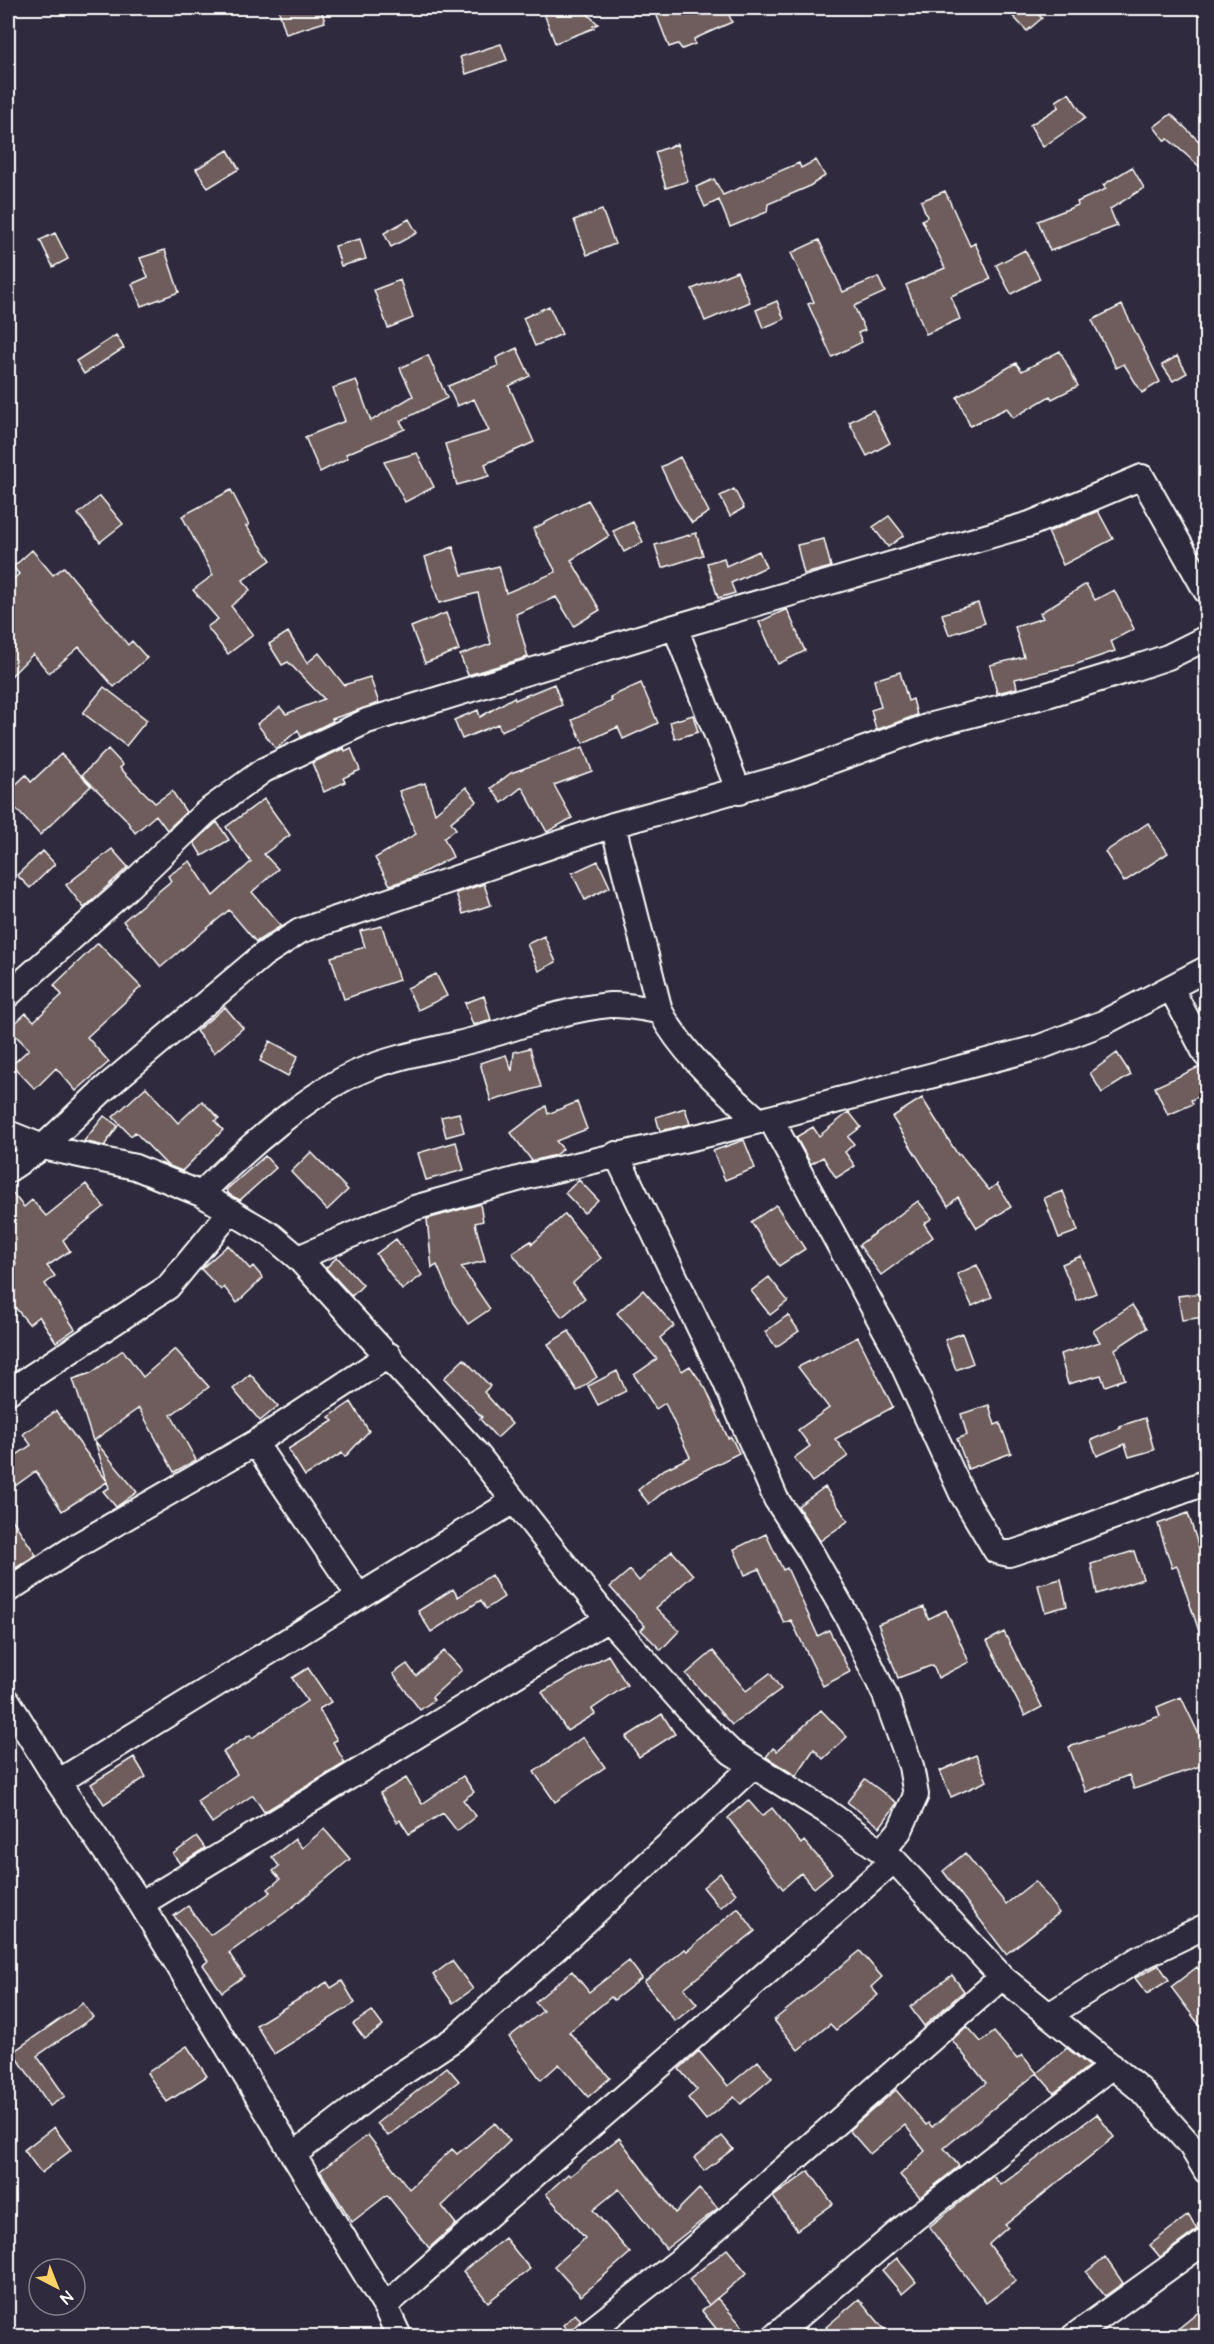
<svg xmlns="http://www.w3.org/2000/svg" width="1214" height="2344" font-family="'Architects Daughter',sans-serif">
<style>
.building{fill:#6e5d5b;stroke:#fff;stroke-width:1.5}
.lines{fill:none;stroke-linecap:round;stroke-linejoin:round}
.minor-casing{stroke:#fff;stroke-width:28}
.minor{stroke:#2f2a3d;stroke-width:24}
</style>
<rect width="100%" height="100%" fill="#2f2a3d"/>
<filter id="ink" filterUnits="userSpaceOnUse"><feTurbulence type="fractalNoise" baseFrequency=".0167" numOctaves="2"/><feDisplacementMap in="SourceGraphic" scale="12" xChannelSelector="R" yChannelSelector="G"/><feConvolveMatrix kernelMatrix="1 2 1 2 8 2 1 2 1" color-interpolation-filters="sRGB"/></filter>
<g filter="url(#ink)">
<path class="building" d="M278,8H321L325,22L286,34Z
M542,8H581L598,24L593,26L594,28L555,43Z
M654,8H726L732,22L694,39L695,44L682,49L678,44L669,47Z
M1005,8H1032L1042,18L1027,31Z
M501,44L507,60L466,74L460,57Z
M1069,93L1085,118L1043,147L1030,125L1059,107L1056,101Z
M1171,114L1206,148V172L1168,139L1165,141L1154,127Z
M677,144L688,181L666,188L655,152Z
M228,150L239,169L208,188L196,169Z
M816,160L825,176L808,187L768,204L767,212L730,227L719,200L705,207L696,187L714,179L723,195L799,163L801,168Z
M1132,167L1144,188L1110,209L1117,226L1050,251L1038,221L1078,205L1077,202L1106,189L1103,185Z
M945,191L970,246L975,243L991,279L951,296L960,319L926,334L906,285L945,268L922,220L927,217L921,201Z
M602,210L615,244L587,255L574,220Z
M409,219L417,233L391,247L384,233Z
M55,233L68,259L53,267L40,240Z
M360,239L366,259L341,266L335,246Z
M819,240L843,292L878,277L885,292L854,306L865,330L858,333L862,342L832,357L808,304L814,302L791,253Z
M165,250L179,292L141,306L132,284L148,277L140,258Z
M1025,250L1040,279L1011,294L996,265Z
M737,271L750,302L705,321L692,289Z
M400,280L413,318L388,328L374,290Z
M777,301L784,319L763,328L756,310Z
M1122,305L1160,382L1142,393L1124,364L1116,368L1092,320Z
M549,306L562,334L535,346L523,318Z
M116,335L124,348L84,374L76,361Z
M517,348L530,376L509,386L534,442L485,464L489,476L457,485L445,444L489,431L474,399L457,406L448,386L498,366L496,358Z
M1060,351L1078,386L1052,399L1050,396L1013,418L1007,408L970,426L957,397L1016,363L1022,371Z
M428,355L447,398L400,421L405,429L346,454L348,458L320,472L305,437L345,421L333,388L356,380L371,421L413,396L400,368Z
M1177,356L1187,373L1173,381L1162,365Z
M873,410L890,443L867,456L849,422Z
M417,453L434,487L405,502L384,462Z
M680,457L709,512L692,523L676,499L661,467Z
M734,489L744,508L730,516L720,496Z
M231,490L249,525L246,526L271,560L243,580L250,590L231,606L253,635L228,654L207,627L218,619L193,590L213,575L182,516Z
M100,496L123,524L100,542L78,514Z
M588,500L609,536L571,560L600,610L574,626L556,597L516,614L528,657L468,675L460,655L491,644L478,593L439,603L425,557L453,547L462,575L499,566L506,593L556,572L533,529Z
M1098,511L1113,539L1063,565L1048,532Z
M889,516L904,535L888,547L873,527Z
M633,522L643,542L624,552L613,531Z
M696,533L703,555L662,568L655,545Z
M824,539L831,567L804,574L797,545Z
M32,550L53,575L64,567L128,645L132,641L147,658L114,687L79,647L49,673L33,654L8,679V584L19,574L13,567Z
M759,551L766,567L731,583L735,593L718,598L707,563L724,558L726,566Z
M1086,584L1095,600L1114,590L1134,629L1111,641L1115,651L1074,665L1015,679L1017,688L997,693L990,665L1024,657L1015,627L1043,618L1040,613Z
M978,603L985,623L949,635L942,614Z
M787,609L805,651L778,664L759,622Z
M446,613L459,650L425,663L411,627Z
M288,632L307,663L319,653L344,685L370,677L379,703L332,719L333,721L301,737L298,730L276,749L257,724L280,707L286,714L324,699L288,662L282,665L269,644Z
M900,672L908,701L913,699L917,715L876,730L871,710L881,707L874,680Z
M641,683L658,723L623,739L618,727L583,743L572,720L612,701L610,697Z
M554,684L562,705L501,731L498,724L462,739L454,720L478,710L480,717L514,697L515,700Z
M104,687L147,720L126,746L83,713Z
M693,715L698,732L675,739L670,722Z
M583,747L592,771L554,785L572,818L547,832L522,787L502,803L491,788L511,773Z
M344,748L345,751L351,748L360,770L343,778L345,782L324,792L312,763Z
M108,749L123,765L120,768L155,803L172,791L186,812L167,830L156,815L135,833L125,818L82,775Z
M61,754L91,786L40,835L8,800V792L26,775L31,782Z
M425,783L435,813L466,787L477,801L451,822L456,829L444,838L453,857L412,878L390,885L375,858L416,834L399,791Z
M264,799L290,835L264,854L278,869L252,892L281,926L256,942L229,910L161,967L123,921L171,881L168,876L190,861L213,896L251,862L226,827Z
M217,822L229,840L202,856L194,843Z
M1148,823L1168,853L1124,882L1105,852Z
M112,849L128,867L84,908L66,885Z
M43,851L55,864L30,888L17,875Z
M598,861L610,887L585,900L572,873Z
M484,884L491,905L463,914L456,893Z
M382,926L399,980L344,999L331,957L365,947L360,931Z
M544,936L556,962L539,971L527,944Z
M98,943L141,987L87,1037L109,1062L76,1091L56,1068L35,1089L12,1065L29,1049L9,1029L26,1013L34,1021L62,995L54,985Z
M436,974L447,996L418,1010L407,988Z
M484,996L491,1020L473,1025L465,1003Z
M225,1007L243,1028L214,1053L196,1031Z
M270,1041L298,1056L288,1076L260,1061Z
M530,1048L541,1087L491,1101L480,1063L506,1055L512,1071L514,1052Z
M1117,1053L1131,1075L1102,1093L1090,1073Z
M1199,1067L1206,1069V1093L1191,1100L1193,1104L1168,1115L1155,1087Z
M146,1087L178,1123L202,1101L219,1118L215,1121L223,1130L182,1171L167,1165L135,1132L131,1136L113,1117Z
M922,1098L958,1155L960,1154L989,1190L997,1184L1011,1207L977,1228L958,1197L948,1206L892,1117Z
M577,1102L587,1129L556,1141L563,1149L555,1155L532,1161L511,1133L546,1106L548,1114Z
M685,1108L690,1124L660,1131L656,1117Z
M849,1112L861,1127L848,1137L854,1144L845,1152L855,1166L836,1178L823,1157L811,1164L796,1137L813,1127L819,1136Z
M459,1113L464,1132L446,1137L441,1117Z
M104,1116L118,1126L104,1146L84,1141Z
M744,1140L755,1168L725,1180L713,1151Z
M456,1142L464,1170L426,1180L418,1153Z
M311,1152L348,1190L327,1210L291,1172Z
M265,1156L276,1168L240,1200L230,1195L226,1190Z
M579,1180L598,1200L584,1213L565,1193Z
M86,1184L104,1207L63,1240L70,1251L47,1266L55,1276L45,1284L75,1329L56,1342L39,1316L29,1324L8,1299V1269L16,1263L8,1249V1188L24,1207L32,1200L46,1216Z
M1063,1191L1078,1231L1059,1238L1044,1198Z
M918,1201L932,1218L924,1224L933,1237L881,1275L859,1245Z
M480,1204L483,1221L475,1223L485,1261L461,1267L490,1309L468,1324L453,1303L437,1265L432,1268L427,1219Z
M776,1205L805,1249L779,1266L751,1222Z
M565,1214L601,1258L573,1283L585,1298L562,1317L512,1253L531,1241L532,1244Z
M396,1239L422,1275L402,1290L376,1254Z
M228,1245L250,1269L253,1266L263,1278L237,1303L224,1287L221,1290L201,1269Z
M1081,1256L1096,1293L1077,1301L1062,1264Z
M337,1257L363,1285L352,1296L326,1268Z
M977,1265L992,1297L972,1306L957,1274Z
M769,1277L788,1301L770,1315L751,1291Z
M643,1290L674,1326L660,1338L682,1371L690,1366L706,1389L728,1438L731,1437L739,1453L666,1490L649,1504L638,1490L661,1471L690,1457L665,1403L656,1409L634,1375L657,1359L617,1313Z
M1201,1293L1205,1317L1182,1320L1178,1296Z
M1132,1305L1147,1328L1115,1349L1125,1379L1105,1386L1101,1375L1068,1384L1060,1354L1100,1342L1093,1331Z
M788,1315L799,1331L776,1347L765,1332Z
M569,1331L597,1377L577,1391L548,1344Z
M962,1333L973,1363L956,1370L945,1340Z
M858,1337L893,1407L835,1439L848,1456L812,1482L794,1458L810,1446L798,1430L829,1408L798,1367Z
M175,1349L209,1387L171,1415L196,1460L174,1472L139,1408L93,1441L73,1379L91,1373L123,1350L143,1377Z
M464,1359L490,1386L484,1392L512,1424L497,1438L480,1419L482,1417L444,1378Z
M617,1371L626,1391L598,1405L588,1386Z
M250,1374L278,1406L260,1421L233,1389Z
M351,1402L369,1431L345,1457L342,1453L305,1476L288,1449L333,1421L329,1417Z
M989,1405L995,1425L1000,1423L1011,1453L968,1469L957,1439L967,1435L961,1414Z
M56,1411L107,1481L95,1441L137,1492L116,1507L103,1491L109,1488L107,1482L62,1511L36,1471L8,1491V1461L31,1445L23,1434Z
M1145,1418L1154,1450L1129,1457L1125,1444L1097,1456L1091,1440L1121,1428L1120,1426Z
M825,1487L848,1521L820,1541L798,1506Z
M8,1513L36,1555L8,1573Z
M1188,1513L1206,1570V1645L1204,1646L1177,1566L1172,1568L1158,1524Z
M766,1534L783,1570L787,1568L818,1636L829,1630L850,1672L823,1686L791,1620L784,1623L759,1569L745,1575L734,1549Z
M672,1551L693,1575L656,1608L679,1631L661,1650L641,1630L645,1626L610,1587L630,1570L639,1581Z
M1134,1551L1143,1579L1097,1594L1091,1564Z
M491,1575L504,1597L486,1609L481,1600L431,1632L418,1611L453,1589L458,1597Z
M1061,1579L1067,1606L1045,1612L1038,1585Z
M924,1607L928,1619L946,1610L969,1662L938,1678L933,1665L898,1678L878,1624Z
M1004,1632L1042,1707L1025,1716L987,1641Z
M444,1651L462,1670L432,1697L434,1700L420,1710L393,1674L407,1664L416,1676Z
M713,1651L746,1691L770,1673L781,1689L732,1725L686,1674Z
M608,1655L627,1685L592,1709L595,1714L567,1731L542,1692Z
M308,1668L331,1702L319,1709L337,1740L333,1742L345,1763L264,1812L253,1795L212,1823L197,1801L237,1774L223,1752L250,1735L252,1738L307,1701L292,1678Z
M1181,1697L1202,1741L1206,1764L1134,1789L1129,1775L1086,1792L1069,1747L1160,1716L1157,1707Z
M821,1710L847,1737L823,1759L814,1749L796,1776L766,1757L773,1748L777,1751Z
M662,1714L675,1734L639,1757L626,1737Z
M583,1737L605,1767L555,1802L534,1772Z
M976,1755L987,1781L951,1797L940,1771Z
M134,1757L146,1777L104,1804L91,1784Z
M463,1776L474,1792L463,1800L476,1816L457,1831L443,1813L409,1834L400,1820L397,1822L380,1793L406,1778L422,1804Z
M865,1779L897,1803L880,1827L847,1802Z
M748,1800L762,1816L772,1808L801,1844L804,1841L832,1873L814,1888L801,1873L783,1889L728,1818Z
M324,1829L350,1859L289,1910L229,1953L244,1976L222,1992L203,1965L208,1961L174,1916L188,1906L210,1935L271,1892L268,1889L280,1879L273,1871L279,1866L272,1857L295,1839L302,1848Z
M197,1837L205,1848L180,1864L173,1854Z
M965,1853L1006,1904L1035,1881L1059,1913L1006,1954L943,1871Z
M720,1873L736,1894L720,1908L703,1887Z
M738,1908L755,1931L684,1988L697,2004L675,2021L644,1982L685,1949L687,1951Z
M860,1951L882,1977L871,1987L878,1995L836,2030L830,2024L798,2050L774,2020Z
M452,1961L473,1989L453,2003L433,1975Z
M629,1961L642,1978L614,2000L611,1997L569,2032L610,2078L588,2097L559,2064L541,2080L509,2037L543,2011L535,2002L572,1971L589,1992Z
M1159,1965L1169,1980L1147,1994L1135,1978Z
M1197,1967L1206,1980V2034L1171,1987Z
M952,1975L964,1991L924,2026L910,2007Z
M342,1981L355,2003L274,2054L256,2025L327,1982L331,1988Z
M83,2003L93,2017L37,2056L65,2096L50,2106L13,2052Z
M372,2011L383,2026L365,2039L353,2024Z
M967,2026L981,2042L994,2032L1017,2059L1022,2055L1037,2073L944,2148L959,2166L920,2197L900,2175L925,2151L905,2125L870,2154L849,2130L896,2090L926,2125L929,2123L932,2127L986,2083L952,2040Z
M187,2046L207,2076L167,2102L147,2073Z
M1067,2048L1089,2066L1054,2093L1037,2073Z
M699,2051L728,2086L758,2061L772,2078L741,2104L734,2097L706,2120L688,2098L697,2090L679,2069Z
M447,2067L459,2081L388,2136L377,2123Z
M1097,2114L1114,2137L1005,2225L1008,2227L989,2244L1016,2281L986,2303L929,2227L993,2176L1001,2185Z
M495,2123L510,2141L442,2206L456,2224L429,2248L387,2195L352,2222L320,2171L368,2135L409,2189L452,2149L457,2154Z
M54,2127L71,2150L41,2173L24,2150Z
M722,2136L733,2149L704,2171L694,2158Z
M619,2138L675,2213L699,2189L718,2208L666,2249L619,2189L593,2210L630,2253L581,2296L554,2266L585,2238L546,2194L568,2174L570,2176Z
M809,2171L833,2204L797,2230L773,2197Z
M1188,2215L1198,2229L1160,2257L1150,2245Z
M505,2238L530,2269L488,2302L463,2271Z
M727,2249L747,2273L709,2305L689,2279Z
M1105,2257L1123,2283L1105,2296L1086,2272Z
M897,2258L916,2282L902,2294L882,2270Z
M717,2298L752,2337H723L702,2311Z
M859,2299L891,2337H834L826,2327Z
M1206,2306V2337H1168Z
M575,2314L581,2320L570,2333L563,2325Z"/>
<g class="lines">
<defs>
<path id="minor" d="M675,627L1030,524L1142,477L1206,591
M613,825L660,1011C684,1056 722,1087 759,1121
M1171,988L1206,1055
M8,995L121,894L205,813L264,770L367,721L675,627L739,792
M770,1118L894,1346L962,1494L996,1551L1009,1554L1037,1545L1202,1484L1206,1486
M8,1133L43,1147L135,1167L201,1194L271,1235L298,1258L477,1454L608,1619L696,1718L731,1752L826,1811L894,1860L1002,1977L1141,2090L1191,2146L1206,2171
M616,1154L725,1381L776,1499L810,1551L848,1618L885,1695L911,1766L916,1795L900,1830L883,1851
M8,1170L43,1147L103,1090L263,955L300,931L613,825L795,774L932,725L1047,695L1129,670L1168,657L1206,638
M201,1194C241,1153 310,1091 363,1070C404,1053 449,1048 491,1035C530,1023 568,1009 610,1005C626,1004 644,1009 660,1011
M298,1258L414,1208L525,1177L717,1132L1040,1047L1103,1023L1206,969
M8,1392L168,1287L231,1211
M255,1443L358,1595
M8,1590L78,1545L255,1443L389,1355
M8,1701L58,1782L141,1904L385,2306L399,2336
M58,1782L514,1501
M141,1904L608,1619
M1049,2015L1140,1958L1206,1926
M293,2155L379,2089L454,2039L571,1935L752,1767
M385,2306C554,2156 726,2011 894,1860
M584,2336L678,2262L1002,1977
M775,2336L914,2219L1112,2066
M1074,2336L1206,2241"/>
</defs>
<use href="#minor" class="minor-casing"/>
<use href="#minor" class="minor"/>
</g>
</g>
<rect width="1214" height="2344" fill="none" stroke="#2f2a3d" stroke-width="30"/>
<rect x="15" y="15" width="1184" height="2314" fill="none" stroke="#fff" stroke-width="2" filter="url(#ink)"/>
<g transform="translate(57 2287) rotate(138)"><circle r="28" fill="#2f2a3d" stroke="#827f8b" stroke-width="1.5"/>
<path d="M0-4.5L10 22L0 15L-10 22Z" fill="#ffd166"/>
<text y="-9" font-size="16" font-weight="bold" text-anchor="middle" fill="#ffffff">N</text>
</g>
</svg>
